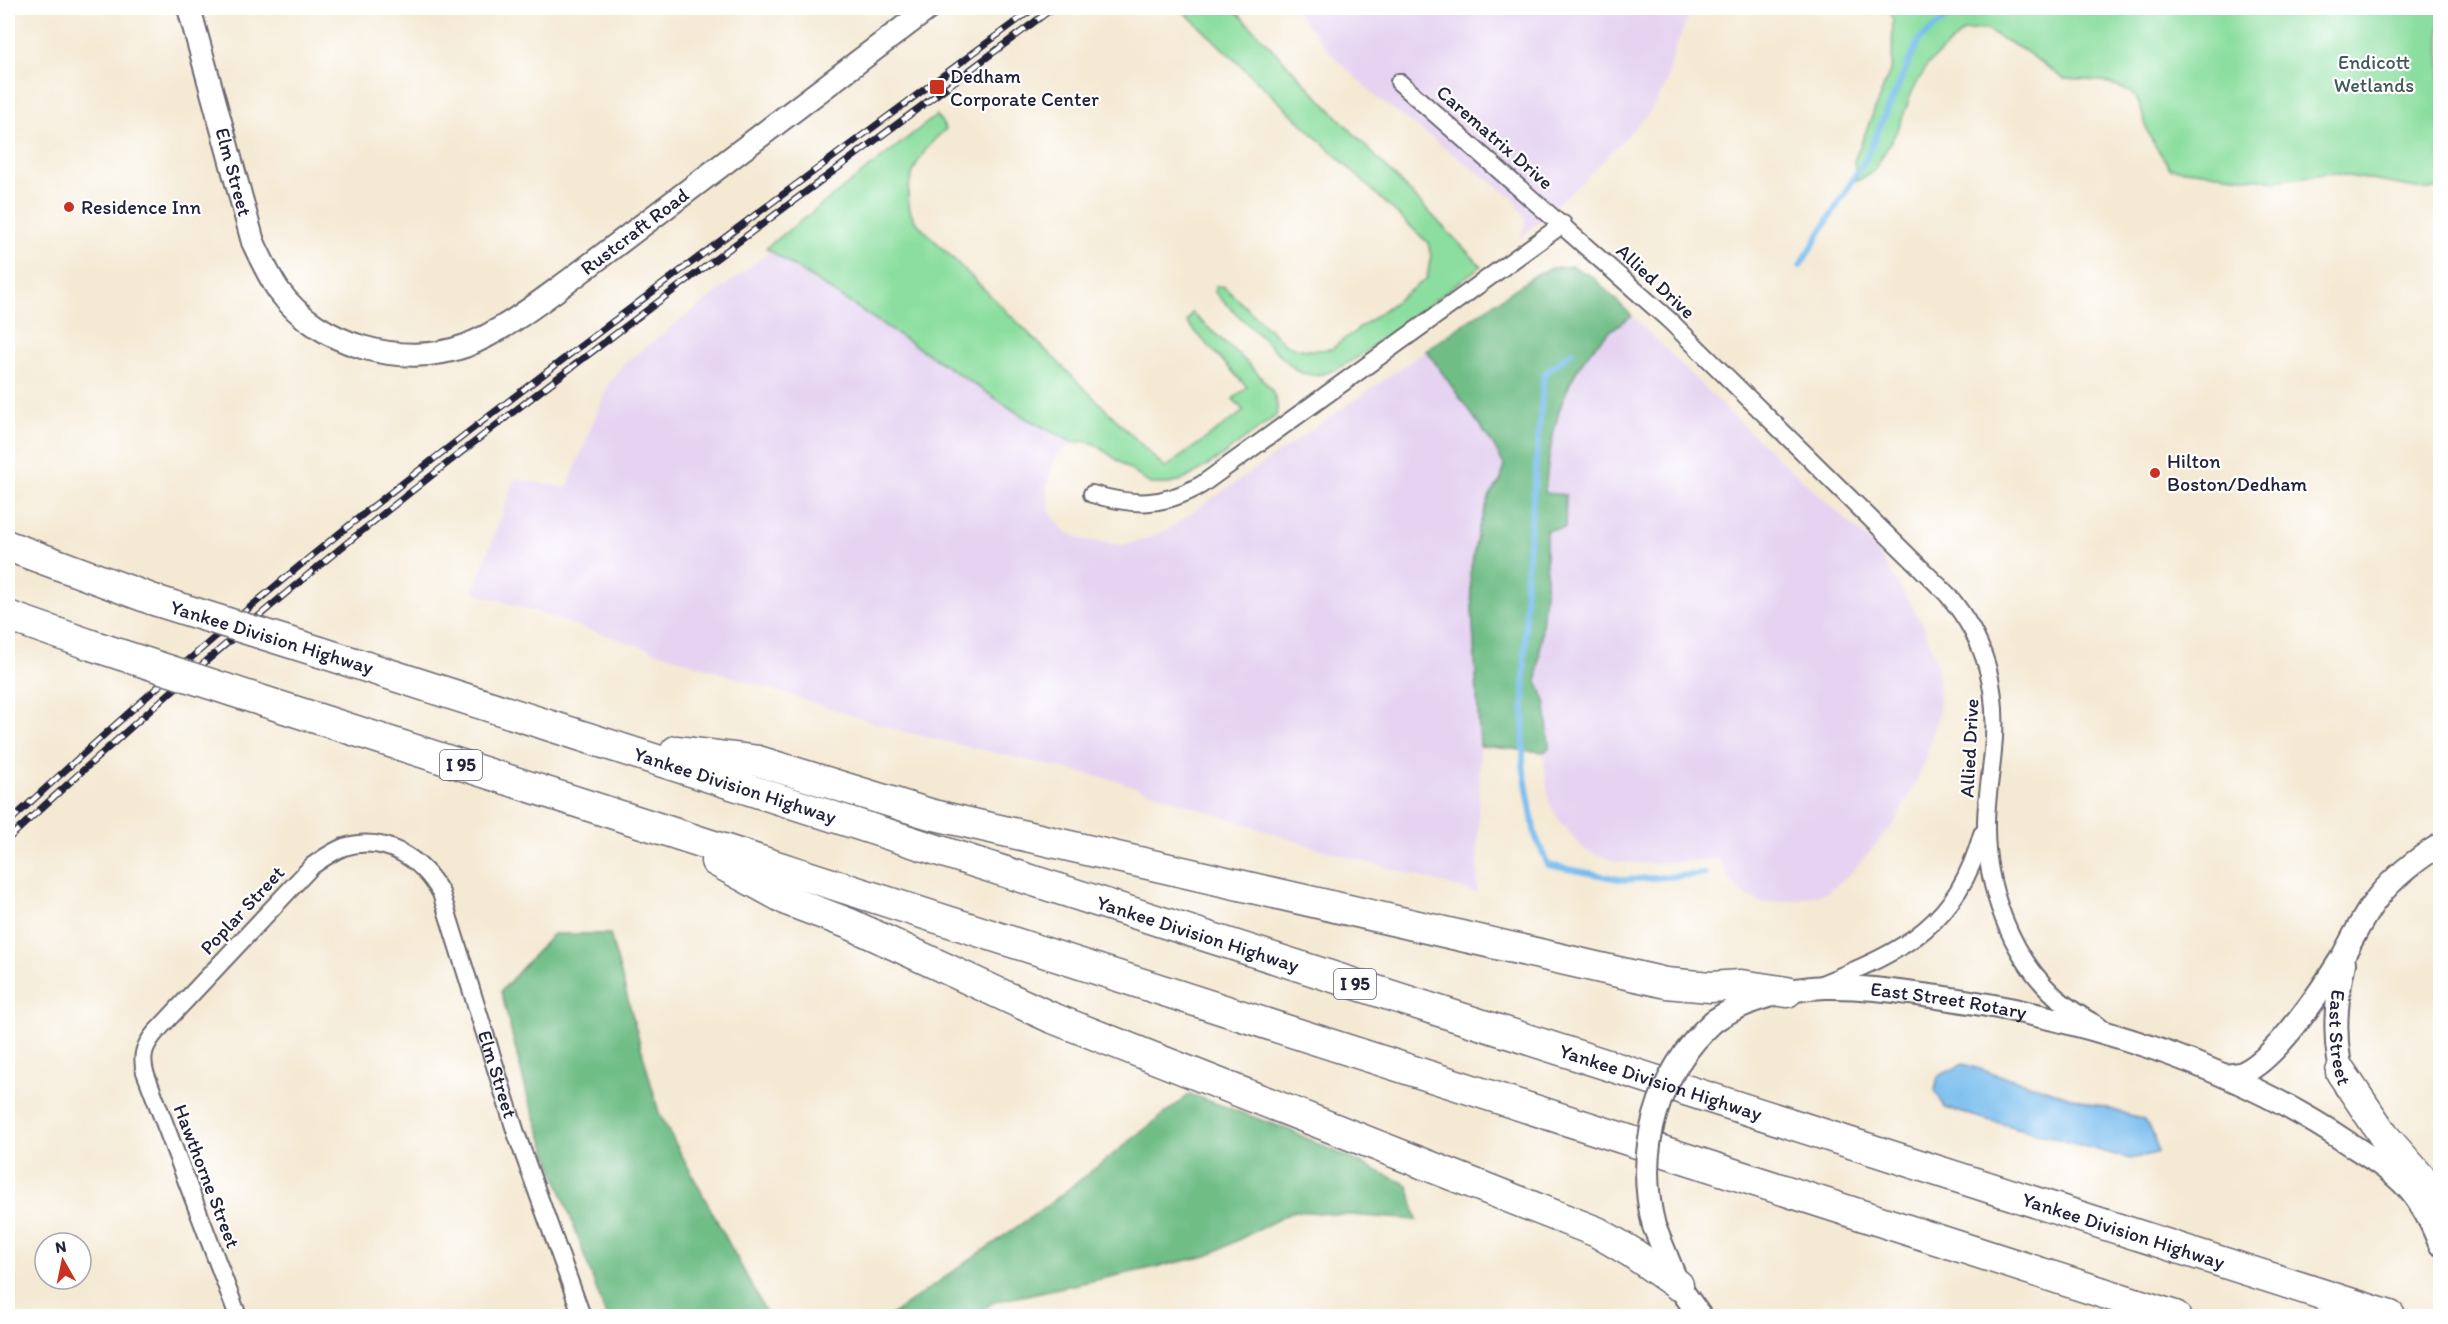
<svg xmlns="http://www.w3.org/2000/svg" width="2448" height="1324" font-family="Itim,sans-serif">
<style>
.built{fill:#e5d3f1}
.green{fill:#8bde9f;stroke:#56806d;stroke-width:1.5}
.forest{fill:#70bd86;stroke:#497060;stroke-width:1.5}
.water{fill:#77bcee;stroke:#4c6f94;stroke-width:1.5}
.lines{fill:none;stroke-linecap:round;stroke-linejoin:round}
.stream{stroke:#77bcee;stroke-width:6}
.minor-casing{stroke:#6c6870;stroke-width:20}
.secondary-casing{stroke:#6c6870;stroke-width:26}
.motorway-casing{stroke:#6c6870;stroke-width:33}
.minor{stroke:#fff;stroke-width:16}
.secondary{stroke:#fff;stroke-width:22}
.motorway{stroke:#fff;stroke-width:30}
.rail-casing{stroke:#22223b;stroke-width:7}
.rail{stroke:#fff;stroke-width:4.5;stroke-dasharray:14;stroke-linecap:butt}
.secondary-bridge-casing{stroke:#6c6870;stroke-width:26;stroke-linecap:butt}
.motorway-bridge-casing{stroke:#6c6870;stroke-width:33;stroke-linecap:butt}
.secondary-bridge{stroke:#fff;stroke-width:22}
.motorway-bridge{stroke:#fff;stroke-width:30}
.poi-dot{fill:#c8321e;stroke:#fff;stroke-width:2}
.labels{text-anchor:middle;stroke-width:4.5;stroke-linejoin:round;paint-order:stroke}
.shield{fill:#fff;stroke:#646476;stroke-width:1.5}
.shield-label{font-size:18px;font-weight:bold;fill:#22223b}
.park-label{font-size:20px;fill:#425a59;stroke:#fff}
.poi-label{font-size:20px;fill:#22223b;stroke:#fff;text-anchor:start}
.street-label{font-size:20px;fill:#22223b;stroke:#fff}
</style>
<rect width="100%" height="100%" fill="#fff"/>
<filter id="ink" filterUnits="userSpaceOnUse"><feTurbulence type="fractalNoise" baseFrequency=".0167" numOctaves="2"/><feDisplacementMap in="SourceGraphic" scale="12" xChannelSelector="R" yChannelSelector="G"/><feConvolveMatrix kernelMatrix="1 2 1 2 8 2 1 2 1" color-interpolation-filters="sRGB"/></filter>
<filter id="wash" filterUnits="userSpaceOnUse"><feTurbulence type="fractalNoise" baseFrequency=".008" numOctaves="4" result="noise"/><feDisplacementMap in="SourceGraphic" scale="24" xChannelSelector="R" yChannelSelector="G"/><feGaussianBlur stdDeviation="1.35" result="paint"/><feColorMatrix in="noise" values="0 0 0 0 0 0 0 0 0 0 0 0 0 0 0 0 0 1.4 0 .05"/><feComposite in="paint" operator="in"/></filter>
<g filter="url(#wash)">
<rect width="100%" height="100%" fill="#f4e9d3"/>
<path class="built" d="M1294,8H1692L1675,48L1666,85L1649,113L1588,176L1519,239L1525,225V218L1513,198L1376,97L1333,56Z
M772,250L1027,419L1074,443L1058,454L1053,464L1047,487L1049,510L1064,531L1081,539L1122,545L1143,540L1167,530L1537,274L1551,268L1572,266L1593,277L1743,426L1867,539L1881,557L1924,626L1937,665L1939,712L1921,772L1896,821L1849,875L1826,893L1796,900L1761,903L1741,892L1728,878L1719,859L1655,863L1618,862L1585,850L1561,823L1549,802L1543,752L1480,746L1477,893L1310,846L1118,781L900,731L473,592L515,479L567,488L609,383L625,363Z"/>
<path class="green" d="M1180,8H1233L1481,266L1358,357C1338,369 1320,381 1297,371L1221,299L1215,292V287L1223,286L1285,344C1301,351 1313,351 1331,349L1427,278L1431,255L1428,243Z
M1888,8H2440V188L2428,190L2331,173L2276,181L2170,168L2149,136L2139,102L2130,92L2103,81L2064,79L2025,51L1984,29L1964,31L1928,64L1912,92L1899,127L1874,171L1857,181L1854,161L1892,66L1893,21Z
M937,115L946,129C920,150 896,189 915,221L1165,468L1244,411L1233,399L1247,387L1190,326L1187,322L1192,313C1213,333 1259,369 1273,393C1277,401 1279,408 1276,416L1218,459L1185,479L1170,484H1150L1095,444L1083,441L1074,443L1027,419L766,248Z"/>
<path class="forest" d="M1572,266L1593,277L1632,316C1566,354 1551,422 1545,493L1566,495L1565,528L1546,530V583L1537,681L1546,704L1549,749L1543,752L1480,746L1470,574L1478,530L1490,495L1501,480L1504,465L1492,443L1426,350L1537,274L1551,268Z
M553,934H610L659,1113L768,1316H606L528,1098L501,991Z
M1190,1094L1289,1130L1408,1185L1417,1220L1294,1211L1207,1256L994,1302L974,1316H890L1048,1205Z"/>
<path class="water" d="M1963,1064L2143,1119L2155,1137L2157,1153L2130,1159L1945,1108L1935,1090L1938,1076Z"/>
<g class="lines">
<path class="stream" d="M1800,266L1866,158L1919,40L1958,8
M1572,352L1544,374L1526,579L1523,765L1535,835L1548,865L1624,880L1705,874"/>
</g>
</g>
<g filter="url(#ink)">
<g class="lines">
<defs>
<g id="minor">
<path d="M1399,82L1669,320L1947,594C1987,641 1999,690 1993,751C1991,775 1986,800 1986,824C1985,884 2010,956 2056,997C2069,1008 2083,1017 2098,1025"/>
<path d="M1092,494C1134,506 1162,507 1201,485L1563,224"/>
<path d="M1824,983C1906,950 1957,924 1982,834"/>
<path id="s1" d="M238,1316L145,1072C141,1056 144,1046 155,1033L312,866C322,859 333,851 344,847C385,834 422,859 441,893L516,1133L582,1316"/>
</g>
<g id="secondary">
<path id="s2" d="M189,8L253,242C261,259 268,275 279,291C318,345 402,369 465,346C503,331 537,304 570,280L929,8"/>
<path id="s3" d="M2344,963C2335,1003 2332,1047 2346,1087"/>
<path id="s4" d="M1714,1021C1746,999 1786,989 1825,987C1863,986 1901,992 1938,997C2080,1017 2229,1063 2348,1143C2368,1156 2390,1169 2406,1186C2422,1203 2432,1223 2440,1244"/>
<path d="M2225,1076C2231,1075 2237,1075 2243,1073C2277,1058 2323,988 2343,956C2354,936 2363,916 2378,897C2395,876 2417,859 2440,845"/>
<path d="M1654,1226L1678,1285L1700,1316"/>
</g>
<g id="motorway">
<path d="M8,546L154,600"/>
<path d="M8,616L91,645"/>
<path id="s5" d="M320,652L2390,1316"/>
<path d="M266,702L2175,1316"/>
<path d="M676,751L758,761L930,814L1666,983L1710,987L1741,985L1787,992"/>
<path d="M716,861L789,901L850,924L1050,1017L1597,1232L1631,1252L1678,1285"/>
<path d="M2341,1072L2384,1136L2440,1200"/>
</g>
</defs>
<use href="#minor" class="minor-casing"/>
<use href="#secondary" class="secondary-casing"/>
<use href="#motorway" class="motorway-casing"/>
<use href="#minor" class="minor"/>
<use href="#secondary" class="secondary"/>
<use href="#motorway" class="motorway"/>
<defs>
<path id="rail" d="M8,823C125,714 246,607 371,508C589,336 812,173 1034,8
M8,839C128,728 250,620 378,518C598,342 828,177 1053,8"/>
</defs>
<use href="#rail" class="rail-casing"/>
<use href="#rail" class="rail"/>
<defs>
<path id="secondary-bridge" d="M1654,1226C1635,1152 1656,1073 1714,1021"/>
<path id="motorway-bridge" d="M154,600L320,652
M91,645L266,702"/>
</defs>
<use href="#secondary-bridge" class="secondary-bridge-casing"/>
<use href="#motorway-bridge" class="motorway-bridge-casing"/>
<use href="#secondary-bridge" class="secondary-bridge"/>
<use href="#motorway-bridge" class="motorway-bridge"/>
</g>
</g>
<g class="poi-dot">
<rect x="929" y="79" width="16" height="16" rx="3"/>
<circle cx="69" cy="207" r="6"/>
<circle cx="2155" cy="473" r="6"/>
</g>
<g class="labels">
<g class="shield">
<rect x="440" y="750" width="42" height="30" rx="4.5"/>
<rect x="1334" y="969" width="42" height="30" rx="4.5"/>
</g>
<g class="shield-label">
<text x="461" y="771">I 95</text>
<text x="1355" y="990">I 95</text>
</g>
<g class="park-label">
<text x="2374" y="69">Endicott<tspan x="2374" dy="23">Wetlands</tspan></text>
</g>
<g class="poi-label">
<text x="950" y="83">Dedham<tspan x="950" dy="23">Corporate Center</tspan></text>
<text x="81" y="214">Residence Inn</text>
<text x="2167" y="468">Hilton<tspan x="2167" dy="23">Boston/Dedham</tspan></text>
</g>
<g class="street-label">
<text transform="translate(1495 137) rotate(41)" y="7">Carematrix Drive</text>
<text dy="7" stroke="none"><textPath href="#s2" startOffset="170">Elm Street</textPath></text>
<text dy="7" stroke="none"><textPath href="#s2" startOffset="710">Rustcraft Road</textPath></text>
<text transform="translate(1656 281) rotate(43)" y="7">Allied Drive</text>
<text transform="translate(272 637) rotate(17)" y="7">Yankee Division Highway</text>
<text transform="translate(1969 748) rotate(-87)" y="7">Allied Drive</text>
<text dy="7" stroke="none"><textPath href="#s5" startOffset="436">Yankee Division Highway</textPath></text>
<text transform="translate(242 910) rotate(-47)" y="7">Poplar Street</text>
<text dy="7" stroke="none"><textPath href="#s5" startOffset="922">Yankee Division Highway</textPath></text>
<text dy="7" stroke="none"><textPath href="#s4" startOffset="242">East Street Rotary</textPath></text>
<text dy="7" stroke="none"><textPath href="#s3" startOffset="75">East Street</textPath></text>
<text dy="7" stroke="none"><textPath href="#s1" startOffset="876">Elm Street</textPath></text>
<text dy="7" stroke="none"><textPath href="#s5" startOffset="1408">Yankee Division Highway</textPath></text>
<text transform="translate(207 1176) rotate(69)" y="7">Hawthorne Street</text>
<text dy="7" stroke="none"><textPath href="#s5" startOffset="1894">Yankee Division Highway</textPath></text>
</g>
</g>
<rect width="2448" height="1324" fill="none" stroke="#fff" stroke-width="30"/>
<g transform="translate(63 1261) rotate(351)"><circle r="28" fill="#ffffff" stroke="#a7a7b1" stroke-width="1.5"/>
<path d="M0-4.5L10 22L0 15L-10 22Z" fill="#c8321e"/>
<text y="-9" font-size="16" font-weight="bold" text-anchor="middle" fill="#22223b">N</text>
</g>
</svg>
